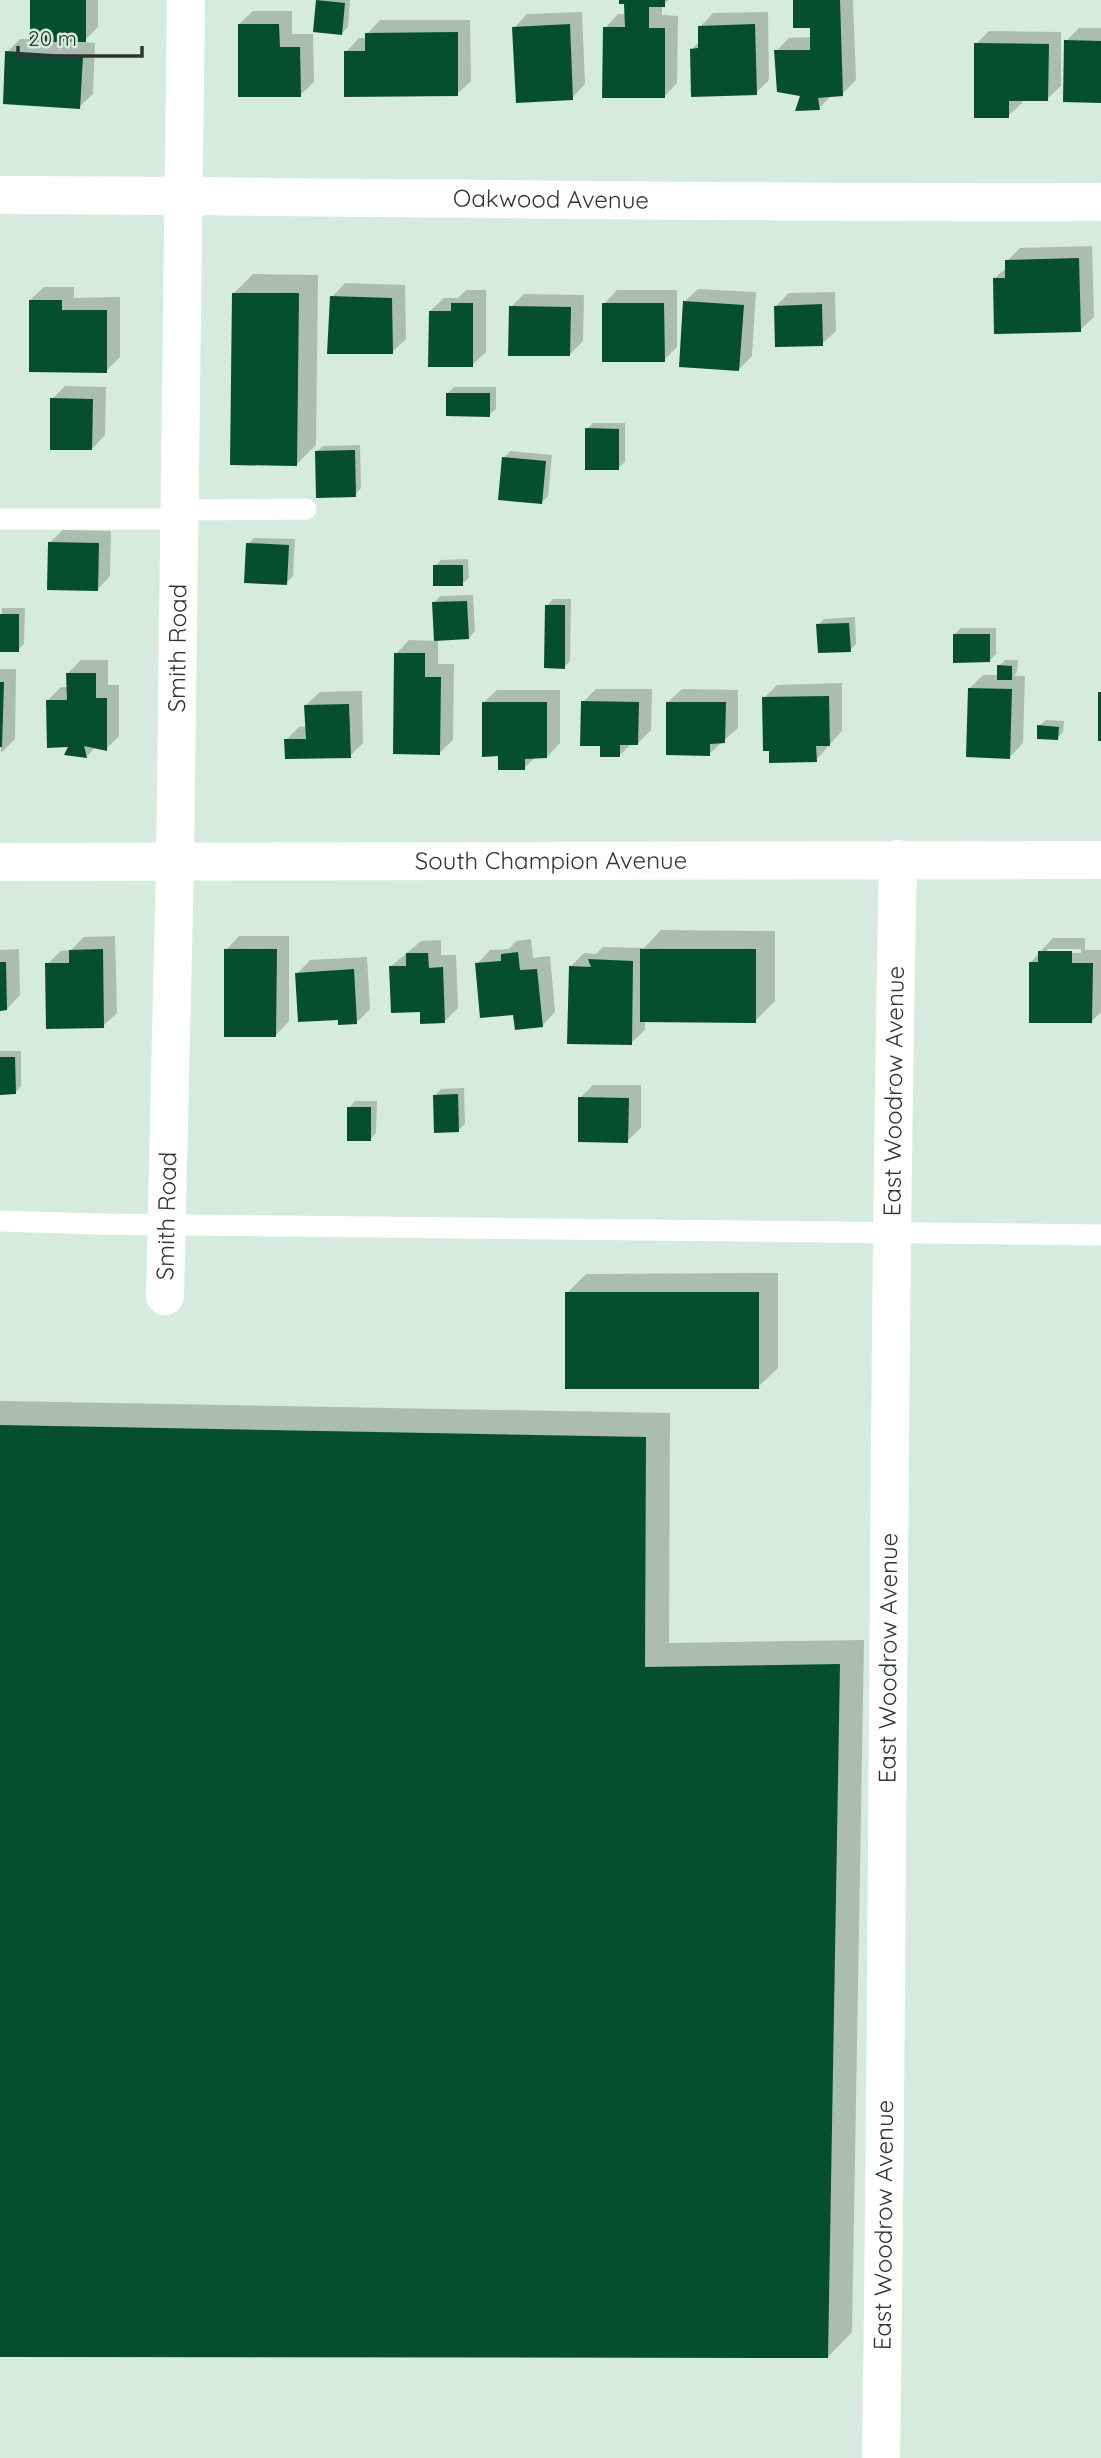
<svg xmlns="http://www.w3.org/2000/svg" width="1101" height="2458" font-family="Quicksand,sans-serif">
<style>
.shadow{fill:#0003;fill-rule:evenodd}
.building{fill:#054e31}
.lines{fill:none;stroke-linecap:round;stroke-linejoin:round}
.lane{stroke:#fff;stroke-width:21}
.street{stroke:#fff;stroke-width:38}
.labels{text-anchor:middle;stroke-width:7;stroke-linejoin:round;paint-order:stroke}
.street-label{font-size:24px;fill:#2e3631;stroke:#d6ebdf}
</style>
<rect width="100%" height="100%" fill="#d6ebdf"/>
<path class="shadow" d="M31,0H98V27L83,42L95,43L93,94L79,107L7,52L20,39H31Z
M319,0H350L348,27L342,33L318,1Z
M621,0H669L662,5V15L678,16L677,83L664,97L605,28L618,14H626V3Z
M796,0H853L856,80L842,94L832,95L819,108L803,94L776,51L789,38L812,37V26Z
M253,11H292V34H313L314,82L300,95L239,24Z
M582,12L585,84L572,98L514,28L527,14Z
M768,12L769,80L756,93L691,50L700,41V27L713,13Z
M380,20H470L471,81L457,94L346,52L359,38H367V34Z
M1079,28H1101V101L1066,41Z
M989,31L1061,32V86L1047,99H1022V103L1008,116L976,44Z
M1092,246L1094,317L1080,330L994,279L1007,267V261L1020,248Z
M253,274L318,275L316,445L297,464L234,293Z
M345,283L405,285L406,339L392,352L332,297Z
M44,287H74V298L120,297V357L106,371L30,300Z
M698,289L756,292L752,356L739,369L684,302Z
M466,290H486V352L472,365L430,311L444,298H458Z
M617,290H677V347L664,360L604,304Z
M835,292L836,331L822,344L776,306L789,293Z
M524,294L584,295L583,341L570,354L511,307Z
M65,386L106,387L105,435L92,449L52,399Z
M454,387H496V409L489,415L448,393Z
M593,423H625V462L618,468L587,429Z
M360,445L361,488L355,495L316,452L323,446Z
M510,451L552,455L548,496L542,502L504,458Z
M63,530L111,531L110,576L97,590L49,543Z
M254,538L295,539L293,576L286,583L248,544Z
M468,559L469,578L462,584L435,566L441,560Z
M473,595L475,631L469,638L438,639V664H454L453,740L439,753L396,654L409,640L436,641L434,603L440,596Z
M553,599H571L570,661L564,667L547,606Z
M2,608H25L24,644L18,650H0Z
M855,617L856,644L850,650L818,625L824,619Z
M961,628H996V654L989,661L954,635Z
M81,660H108V685H119V736L106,749L96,747L87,756L71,746L48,700L61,687H68V673Z
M1005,660H1018L1017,672L1014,676H1025L1023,743L1010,757L970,688L983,675H999V666Z
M0,669H16L15,739L1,753Z
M842,683V731L816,760L764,698L777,685Z
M596,689H652L651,730L638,743H632L619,756L602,744L583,702Z
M682,689L738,690V728L709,754L668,702Z
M497,690H560V743L547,757H536L524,768L500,754L483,703Z
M362,691L363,743L350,756L286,740L299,727L307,726L306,705L320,692Z
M1046,720L1064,721L1063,732L1057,738L1039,726Z
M661,930L775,931V1001L755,1021L645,1020V1030L631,1043L570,967L584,953L596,954L603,947L644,948Z
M115,936L117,1013L103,1026L47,964L61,951L71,950L84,937Z
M239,936H289V1021L276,1035L226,950Z
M1053,938H1085V950H1101V1012L1092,1021L1031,962ZM1048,949H1081V953H1045Z
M531,939L533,958L550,956L555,1012L542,1026L515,1013L477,964L490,950L509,949L516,941Z
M441,940V955H456L458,1008L445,1021L422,1010L390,967L421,941Z
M19,949L20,995L7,1009H0V950Z
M367,957L370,1009L356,1023L340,1018L297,974L310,960Z
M0,1051H21V1086L15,1093H0Z
M593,1085H641V1128L627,1141L580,1098Z
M464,1088L465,1124L458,1130L435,1096L441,1089Z
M355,1101H377L376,1133L370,1139L349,1108Z
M778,1273V1368L758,1387L567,1293L586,1274Z
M0,1401L670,1413L669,1643L864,1640L852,2332L828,2357L0,2356Z"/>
<path class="building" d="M30,0H86V42H30Z
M316,0L345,3L342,35L313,32Z
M619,0H665V7H649V28H665V98H602L603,27H625L624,4H619Z
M793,0H840L843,96L818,98L820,110L795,111L800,96L777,92L774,50H810V28H793Z
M238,24H279L280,47H300L301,97H238Z
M570,24L573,100L516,103L512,27Z
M755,24L757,95L691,97L690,49L698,48V26Z
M458,32V96L344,97V51H365V33Z
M1064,40L1101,41V103L1063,102Z
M974,43L1049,44L1048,101H1009V118H974Z
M5,51L83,56L80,109L3,104Z
M1079,258L1081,332L994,334L993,278H1005V260Z
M232,293H299L297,466L230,465Z
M330,296L392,298L393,354H327Z
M29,300H62V310H107V373L29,372Z
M683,301L744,305L739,371L679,367Z
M451,303H473V367H428L429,311H451Z
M602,303H664L665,362H602Z
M822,304L823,346L775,347L774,306Z
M509,306L571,307L570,356H508Z
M446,393H490V417L446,416Z
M50,398L93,399L92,450H50Z
M585,428L619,429V470H585Z
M355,450L356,497L316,498L315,451Z
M502,457L546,461L542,504L498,500Z
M48,542L99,543L98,591L47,590Z
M246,543L289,545L287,585L244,583Z
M433,565H463V586H433Z
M467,601L469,639L434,641L432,602Z
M545,605H565V669L544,668Z
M0,614H19V652H0Z
M849,623L851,652L818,653L816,624Z
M953,634H990V662L953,663Z
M394,653H425V677H441L440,755L393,754Z
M997,665L1012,666V680H997Z
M66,673H96V698H107V751L84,746L87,758L64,755L68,747L47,748L46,700H67Z
M0,682H4L2,747H0Z
M968,688L1012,689L1010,759L966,757Z
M1098,692H1101V741H1098Z
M829,696L830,746H816L817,762L769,763V751H763L762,697Z
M581,701L639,702L638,745H620V757H600V746H580Z
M482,702H547V758L525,759V770H498V756L482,757Z
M666,702H726L725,743L710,744V756L666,755Z
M349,704L351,758L285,759L284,739H306L304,705Z
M1037,725L1059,727L1058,740L1037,739Z
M103,949L104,1028L46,1029L45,963H69V950Z
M224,949H277L276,1037H224Z
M640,949H756V1023L640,1022Z
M1038,951H1072V963H1093L1092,1023H1029V962H1038Z
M518,952L520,970L537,969L543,1027L515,1030L513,1015L480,1018L475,963L501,961V954Z
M406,953H428L429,968L443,967L445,1023L420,1024V1012L391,1013L389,966H406Z
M588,959L633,961L632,1045L567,1044L569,966L591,967Z
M0,962H6L7,1010L0,1011Z
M354,969L357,1024L338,1025V1020L298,1022L295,973Z
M0,1057H15L16,1094L0,1095Z
M458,1094L459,1132L434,1133L433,1095Z
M578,1097L629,1098L628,1143L578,1142Z
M347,1107H371V1141H347Z
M565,1292H759V1389H565Z
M0,1425L646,1437L645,1667L840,1664L828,2358L0,2357Z"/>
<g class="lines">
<path class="lane" d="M178,510L306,509
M0,519H178
M0,1221L99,1224L1101,1235"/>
<g class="street">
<path id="s1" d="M0,195C367,196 734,204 1101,202"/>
<path id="s2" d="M0,862L1101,860"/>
<path id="s3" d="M165,1296L175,862L186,0"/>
<path id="s4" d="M881,2458C889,1925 887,1392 898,859"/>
</g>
</g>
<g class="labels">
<g class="street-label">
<text dy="8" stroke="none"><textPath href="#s1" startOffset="551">Oakwood Avenue</textPath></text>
<text dy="8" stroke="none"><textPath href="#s3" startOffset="648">Smith Road</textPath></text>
<text dy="8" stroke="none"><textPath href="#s2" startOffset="551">South Champion Avenue</textPath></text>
<text dy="8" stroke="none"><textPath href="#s4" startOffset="1367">East Woodrow Avenue</textPath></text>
<text dy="8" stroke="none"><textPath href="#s3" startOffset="80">Smith Road</textPath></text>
<text dy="8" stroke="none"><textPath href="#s4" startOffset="800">East Woodrow Avenue</textPath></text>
<text dy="8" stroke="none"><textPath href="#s4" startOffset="233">East Woodrow Avenue</textPath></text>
</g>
</g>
<path d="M18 46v10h124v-10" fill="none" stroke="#2e3631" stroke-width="3.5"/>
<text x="28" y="46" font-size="21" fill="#2e3631" stroke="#d6ebdf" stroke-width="5" paint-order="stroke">20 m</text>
</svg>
